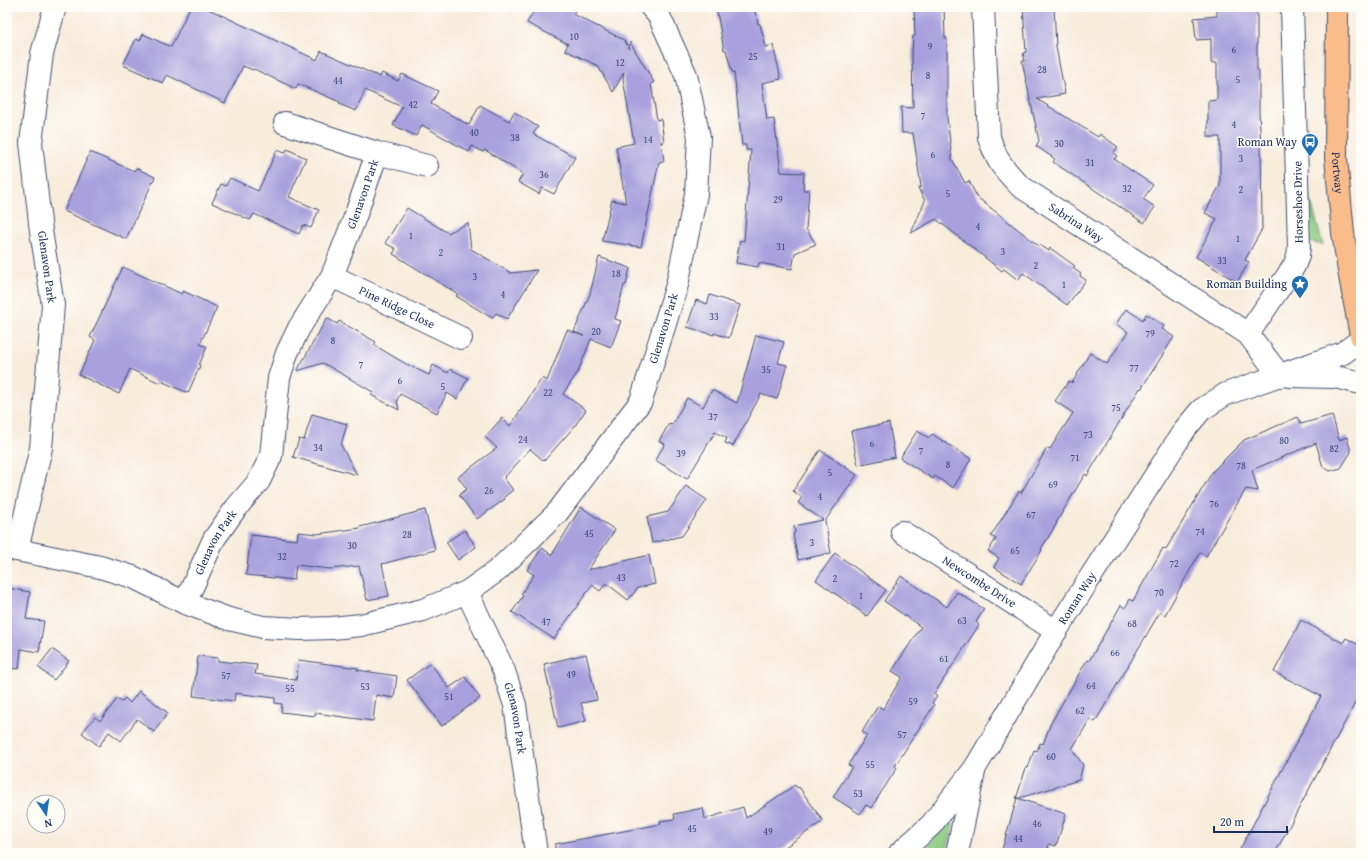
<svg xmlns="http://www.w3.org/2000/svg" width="1368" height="860" font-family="'Gentium Book Plus',serif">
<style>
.green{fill:#8ecc82;stroke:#547e70}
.building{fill:#a9a0dd}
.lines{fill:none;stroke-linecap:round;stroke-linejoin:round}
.minor-casing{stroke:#3c4b71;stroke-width:24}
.trunk-casing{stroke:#3c4b71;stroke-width:24}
.minor{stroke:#fff;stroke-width:22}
.trunk{stroke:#f9bc8a;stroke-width:22}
.labels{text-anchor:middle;stroke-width:3;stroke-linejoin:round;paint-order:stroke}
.number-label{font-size:10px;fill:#3e4b7e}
.poi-label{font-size:12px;fill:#1b2f5e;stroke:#fdfcf7;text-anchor:end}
.street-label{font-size:12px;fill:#1b2f5e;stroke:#fdfcf7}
</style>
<rect width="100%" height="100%" fill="#fdfcf7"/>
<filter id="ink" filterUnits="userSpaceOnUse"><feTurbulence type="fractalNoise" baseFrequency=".025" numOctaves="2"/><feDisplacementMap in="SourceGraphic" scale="8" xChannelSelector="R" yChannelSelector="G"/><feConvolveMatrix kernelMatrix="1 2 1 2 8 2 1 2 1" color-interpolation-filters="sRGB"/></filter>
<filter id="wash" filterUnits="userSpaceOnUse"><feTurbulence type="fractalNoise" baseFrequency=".012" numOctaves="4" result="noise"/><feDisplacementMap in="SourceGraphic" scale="16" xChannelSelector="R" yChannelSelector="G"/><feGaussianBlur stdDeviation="0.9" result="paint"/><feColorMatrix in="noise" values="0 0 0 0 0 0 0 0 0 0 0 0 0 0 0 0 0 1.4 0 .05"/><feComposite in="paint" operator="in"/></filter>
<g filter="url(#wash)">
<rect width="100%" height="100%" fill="#f8ecdb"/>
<path class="green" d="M1305,180L1323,245L1305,241Z
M949,820L952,822L953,826L946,853H923Z"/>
<g id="blocks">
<path class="building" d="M190,7H204L317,60L321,51L380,77L382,73L398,81L402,74L438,91L431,104L469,125L480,105L509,121L514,112L538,127L533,134L575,157L554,194L542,188L539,194L518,182L523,174L485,150L483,152L472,146L469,152L422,125L416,136L393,125L402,107L365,90L356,111L339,104L340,102L298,84L296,89L254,69L253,70L243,66L225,103L167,75L163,83L123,65L136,39L140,41L143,34L171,47Z
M536,7H577L573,14L624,40L629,49L630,42L654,82L651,84L657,120L661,119L664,142H661L664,161L659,162L641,247L602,241L612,200L626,203L616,147L634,143L623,79L624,72L613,92L598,66L565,50L568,44L527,23Z
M716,7H754L758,24H760L766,47L773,45L781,79L762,83L767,120L774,119L781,172L804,173L803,190H809L806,229L816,244L795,253L792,269L759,263L758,267L736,263L740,240L744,241L751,150H746V145H742L734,72H732L726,50H724Z
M914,7H944L945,38H947V117L952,159L965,183L969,181L977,197L1039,246L1040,245L1049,251L1050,248L1075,266L1073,268L1081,274L1080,276L1086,280L1067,305L1023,273L1018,280L1004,269L1002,271L936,219L911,233L925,201L918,188L921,187L913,133H902L901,107L913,108L912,53L913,36H915Z
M1023,7H1054L1056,47L1065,94L1037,99L1098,137L1100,134L1118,147L1113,153L1117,156L1114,159L1153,185L1143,199L1155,207L1144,223L1053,162L1055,159L1036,146L1039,141L1022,61H1025L1023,53L1026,52Z
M1217,7H1257V70L1259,71V113L1261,144L1262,229L1245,260L1249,262L1237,282L1196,257L1217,219L1205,213L1220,185V137H1208V101L1217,100V63H1211V39L1196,40L1194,18L1217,16Z
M287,149L306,158L289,197L319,210L311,228L303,225L299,234L254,214L250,220L212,203L221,184L226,186L230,178L258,191L277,150L285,153Z
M90,152L134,171L136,168L155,177L126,239L64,211Z
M407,208L448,233L468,223L471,249L511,273L537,270L507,319L496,313L492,318L456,296L458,294L393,254L396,249L385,243Z
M599,257L630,268L626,285H624L615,319L621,321L611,347L591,339L578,372L563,394L586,410L574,427L544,461L530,449L504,478L513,490L504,497L505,499L477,519L459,495L467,489L458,477L497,448L485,437L502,418L510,426L542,378L547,381L567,330L584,336L574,332L590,294Z
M123,267L182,294L183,291L217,307L200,344L207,347L199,365L200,366L188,393L161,381L160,383L130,369L119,394L79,375L95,340L90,337Z
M710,295L740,305L729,338L714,333V335L687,327L696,300L707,304Z
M1126,309L1143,320L1146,314L1164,326L1162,329L1174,337L1141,389L1140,388L1087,476L1085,474L1056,523H1057L1041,549L1042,550L1021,584L994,567L999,558L988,551L996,539L991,536L1019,491L1021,493L1047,448L1050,449L1073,413L1055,401L1069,381L1072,383L1090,353L1107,364L1128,332L1116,324Z
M327,318L337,324L339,321L376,342L374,345L406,364L429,375L433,365L448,373L450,369L468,378L457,399L447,393L437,413L400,394L397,400L399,410L371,395L373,392L323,363L297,371Z
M756,335L784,342L778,363L787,365L777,399L761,394L733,446L725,443L727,438L715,432L687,479L655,460L665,444L659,441L669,424L672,425L687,398L703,407L712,390L737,403Z
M312,414L347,424L341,445L357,475L293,457L299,439L304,440Z
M1332,415L1339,440L1347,437L1351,452L1341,468L1330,471L1323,467L1316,443L1252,470L1258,491L1246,489L1206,556L1200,552L1165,615L1160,612L1095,722L1090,719L1072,749L1083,765L1079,780L1016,799L1026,768H1028L1034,750L1037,751L1040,743L1043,744L1051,723L1087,660L1089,661L1121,605L1125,608L1130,599L1133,601L1163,548L1166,549L1213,471L1244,440L1298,417L1301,424Z
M889,423L895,457L858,465L851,431Z
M917,431L929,438L932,434L971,459L953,488L935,476L933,479L900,458Z
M820,450L857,475L825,521L831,553L798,560L793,534L795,533L794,526L823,520L798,503L802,497L793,491Z
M686,486L707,500L682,536L652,543L647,517L668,512Z
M581,507L615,530L588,570L649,555L655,584L638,588L628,600L606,583L600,591L592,585L554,639L512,612L523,596L521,594L534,575L527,570L542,548L552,555Z
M425,510L435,550L382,564L389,596L367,600L359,566L330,569L296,565L294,580L246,575L251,535L297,540L298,532L317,534L360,528V527Z
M465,530L476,547L458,560L446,542Z
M835,553L886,590L867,616L816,580Z
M901,576L947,607L957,592L984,609L976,622L979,625L934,694L937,697L932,703L934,705L895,766L897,768L871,808L866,805L860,814L833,797L852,767L848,765L867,735L862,732L878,706L883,709L902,677L892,671L921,627L884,601Z
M7,588L30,592L26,619L44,621L39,652L21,649L19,669L7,668Z
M1301,620L1343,643L1346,638L1361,646V692L1275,853H1238L1321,696L1274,672Z
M52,649L69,661L54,680L38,667Z
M586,654L597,700L581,703L586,721L558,728L544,664Z
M198,656L218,658V661L257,665L255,674L296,680L299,660L358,668L357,670L397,676L394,698L376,695L373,721L315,713V716L281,712L282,704L275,703V698L235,693L234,701L193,696Z
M430,663L449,688L465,677L480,698L442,726L407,680Z
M139,691L168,713L154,732L137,719L121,741L109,732L99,746L82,733L95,717L100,721L117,699L122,702L125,698L130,703Z
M795,785L797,788L799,787L823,821L784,848L767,853H555V844L661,824L660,821L675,819L674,814L703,808L705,819L743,807L746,818Z
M1017,798L1066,814L1056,846L1049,844L1047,853H1001Z"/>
</g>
</g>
<g filter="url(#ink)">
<use href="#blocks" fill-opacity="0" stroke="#3c4b71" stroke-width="1"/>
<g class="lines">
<defs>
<g id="minor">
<path id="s1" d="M983,7L989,137C997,162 1002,167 1020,186L1248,334L1280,376"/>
<path d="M285,123L377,153L427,166"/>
<path id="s2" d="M332,276L461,338"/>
<path d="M1248,334L1294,266L1298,256L1299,247L1292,7"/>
<path d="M1289,376L1335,377L1361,383"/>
<path id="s3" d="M902,532L1056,631"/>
<path id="s4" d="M7,548L100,567L133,577L185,603L229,619L263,627L300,629L332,628L361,625L423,610L467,592L498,570L557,513L641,401L677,285L696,194L699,137L686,75L659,16L651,7"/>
<path d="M17,550L41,448L53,305L41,231L31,143L42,54L55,7"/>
<path id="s5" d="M467,592L504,671L515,705L536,853"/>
<path id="s6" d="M185,603L214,539L236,508L259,481L271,456L279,378L287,353L299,328L332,276L355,217L377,153"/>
<path id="s7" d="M900,853L931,825L975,768L1056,631L1185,429L1201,410L1226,394L1343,353L1361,340"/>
<path d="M957,853L974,772"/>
</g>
<g id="trunk">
<path id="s8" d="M1337,7L1336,158L1343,233L1349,271L1361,336"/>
</g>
</defs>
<use href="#minor" class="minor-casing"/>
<use href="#trunk" class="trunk-casing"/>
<use href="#minor" class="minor"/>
<use href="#trunk" class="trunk"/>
</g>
</g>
<defs>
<symbol id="bus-pin" viewBox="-11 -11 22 30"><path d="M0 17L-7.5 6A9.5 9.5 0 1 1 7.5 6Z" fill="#1f6fb2" stroke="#fdfcf7"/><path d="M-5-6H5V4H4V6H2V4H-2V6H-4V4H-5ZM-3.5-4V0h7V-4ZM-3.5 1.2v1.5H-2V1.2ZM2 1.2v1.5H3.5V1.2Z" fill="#fff"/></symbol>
<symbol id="sight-pin" viewBox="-11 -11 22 30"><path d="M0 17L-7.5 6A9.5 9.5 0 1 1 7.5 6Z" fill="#1f6fb2" stroke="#fdfcf7"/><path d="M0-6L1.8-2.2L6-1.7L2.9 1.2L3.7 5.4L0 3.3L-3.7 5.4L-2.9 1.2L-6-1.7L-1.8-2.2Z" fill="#fff"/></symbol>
</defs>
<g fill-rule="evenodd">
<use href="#bus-pin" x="1300" y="132" width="20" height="27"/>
<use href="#sight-pin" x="1290" y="274" width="20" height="27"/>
</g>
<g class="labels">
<g class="number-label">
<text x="574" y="40">10</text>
<text x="930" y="50">9</text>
<text x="1234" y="53">6</text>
<text x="753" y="60">25</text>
<text x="620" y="66">12</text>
<text x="1042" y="73">28</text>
<text x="928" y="79">8</text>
<text x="1238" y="83">5</text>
<text x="338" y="84">44</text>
<text x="413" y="108">42</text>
<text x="923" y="119">7</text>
<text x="1234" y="128">4</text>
<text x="474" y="136">40</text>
<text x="515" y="141">38</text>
<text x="648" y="143">14</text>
<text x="1059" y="147">30</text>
<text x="933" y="158">6</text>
<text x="1241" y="162">3</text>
<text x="1090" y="166">31</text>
<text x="544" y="178">36</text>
<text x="1127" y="192">32</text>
<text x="1241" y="193">2</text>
<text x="948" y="197">5</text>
<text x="778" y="203">29</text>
<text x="978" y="230">4</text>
<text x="411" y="239">1</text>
<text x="1238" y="242">1</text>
<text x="781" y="250">31</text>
<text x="1003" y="255">3</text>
<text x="441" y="256">2</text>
<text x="1222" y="264">33</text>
<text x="1036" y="269">2</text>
<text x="616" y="277">18</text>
<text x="475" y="280">3</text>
<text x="1064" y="288">1</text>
<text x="503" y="298">4</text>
<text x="714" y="320">33</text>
<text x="596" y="335">20</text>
<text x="1150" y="337">79</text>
<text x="333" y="344">8</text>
<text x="361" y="368">7</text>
<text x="1134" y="371">77</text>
<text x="766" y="373">35</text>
<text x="400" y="384">6</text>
<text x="443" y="390">5</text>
<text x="548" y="396">22</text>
<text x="1116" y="411">75</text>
<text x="713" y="420">37</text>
<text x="1088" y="438">73</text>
<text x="523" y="443">24</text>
<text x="1284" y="444">80</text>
<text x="872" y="447">6</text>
<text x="318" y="451">34</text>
<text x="1334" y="452">82</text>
<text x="921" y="454">7</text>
<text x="681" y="457">39</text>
<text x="1075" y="461">71</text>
<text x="948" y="468">8</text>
<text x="1241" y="469">78</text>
<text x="830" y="476">5</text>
<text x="1053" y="488">69</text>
<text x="489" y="494">26</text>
<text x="820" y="500">4</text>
<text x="1214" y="507">76</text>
<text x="1031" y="518">67</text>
<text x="1200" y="535">74</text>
<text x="589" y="537">45</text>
<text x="407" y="538">28</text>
<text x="812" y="546">3</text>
<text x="352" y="549">30</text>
<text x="1015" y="554">65</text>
<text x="282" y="560">32</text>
<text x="1174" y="567">72</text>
<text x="621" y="581">43</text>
<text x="835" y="582">2</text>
<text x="1159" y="596">70</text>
<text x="861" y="599">1</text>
<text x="962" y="624">63</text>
<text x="546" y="625">47</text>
<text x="1132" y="627">68</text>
<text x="1115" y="656">66</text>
<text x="944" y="662">61</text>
<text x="571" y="678">49</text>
<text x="226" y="679">57</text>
<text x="1091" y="689">64</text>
<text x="365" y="690">53</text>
<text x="290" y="692">55</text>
<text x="449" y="700">51</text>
<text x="913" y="705">59</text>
<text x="1080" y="714">62</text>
<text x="902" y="738">57</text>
<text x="1051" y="760">60</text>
<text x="870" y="768">55</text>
<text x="858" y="797">53</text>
<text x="1037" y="827">46</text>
<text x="692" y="832">45</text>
<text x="768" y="835">49</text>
<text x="1018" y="842">44</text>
</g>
<g class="poi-label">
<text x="1297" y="146">Roman Way</text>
<text x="1287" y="288">Roman Building</text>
</g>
<g class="street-label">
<text dy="4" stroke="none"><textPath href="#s8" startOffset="166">Portway</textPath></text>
<text dy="4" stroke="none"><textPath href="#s6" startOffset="453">Glenavon Park</textPath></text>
<text transform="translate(1298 202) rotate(-91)" y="4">Horseshoe Drive</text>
<text dy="4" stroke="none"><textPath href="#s1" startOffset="256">Sabrina Way</textPath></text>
<text transform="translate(47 267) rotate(82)" y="4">Glenavon Park</text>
<text dy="4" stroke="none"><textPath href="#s2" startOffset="72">Pine Ridge Close</textPath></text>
<text dy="4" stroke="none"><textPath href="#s4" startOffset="815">Glenavon Park</textPath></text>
<text dy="4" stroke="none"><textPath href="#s6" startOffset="68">Glenavon Park</textPath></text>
<text dy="4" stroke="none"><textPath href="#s3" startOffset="92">Newcombe Drive</textPath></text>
<text dy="4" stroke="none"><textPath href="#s7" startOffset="312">Roman Way</textPath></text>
<text dy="4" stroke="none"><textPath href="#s5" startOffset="136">Glenavon Park</textPath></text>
</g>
</g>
<rect width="1368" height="860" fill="none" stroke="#fdfcf7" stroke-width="24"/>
<g transform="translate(46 814) rotate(167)"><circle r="19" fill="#fdfcf7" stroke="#a3aaba"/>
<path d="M0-3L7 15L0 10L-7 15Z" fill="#1f6fb2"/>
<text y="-6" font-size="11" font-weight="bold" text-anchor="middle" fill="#1b2f5e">N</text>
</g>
<path d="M1214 826v6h73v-6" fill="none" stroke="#1b2f5e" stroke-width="2"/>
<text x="1220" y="826" font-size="12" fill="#1b2f5e" stroke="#fdfcf7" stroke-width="3" paint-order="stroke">20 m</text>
</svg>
